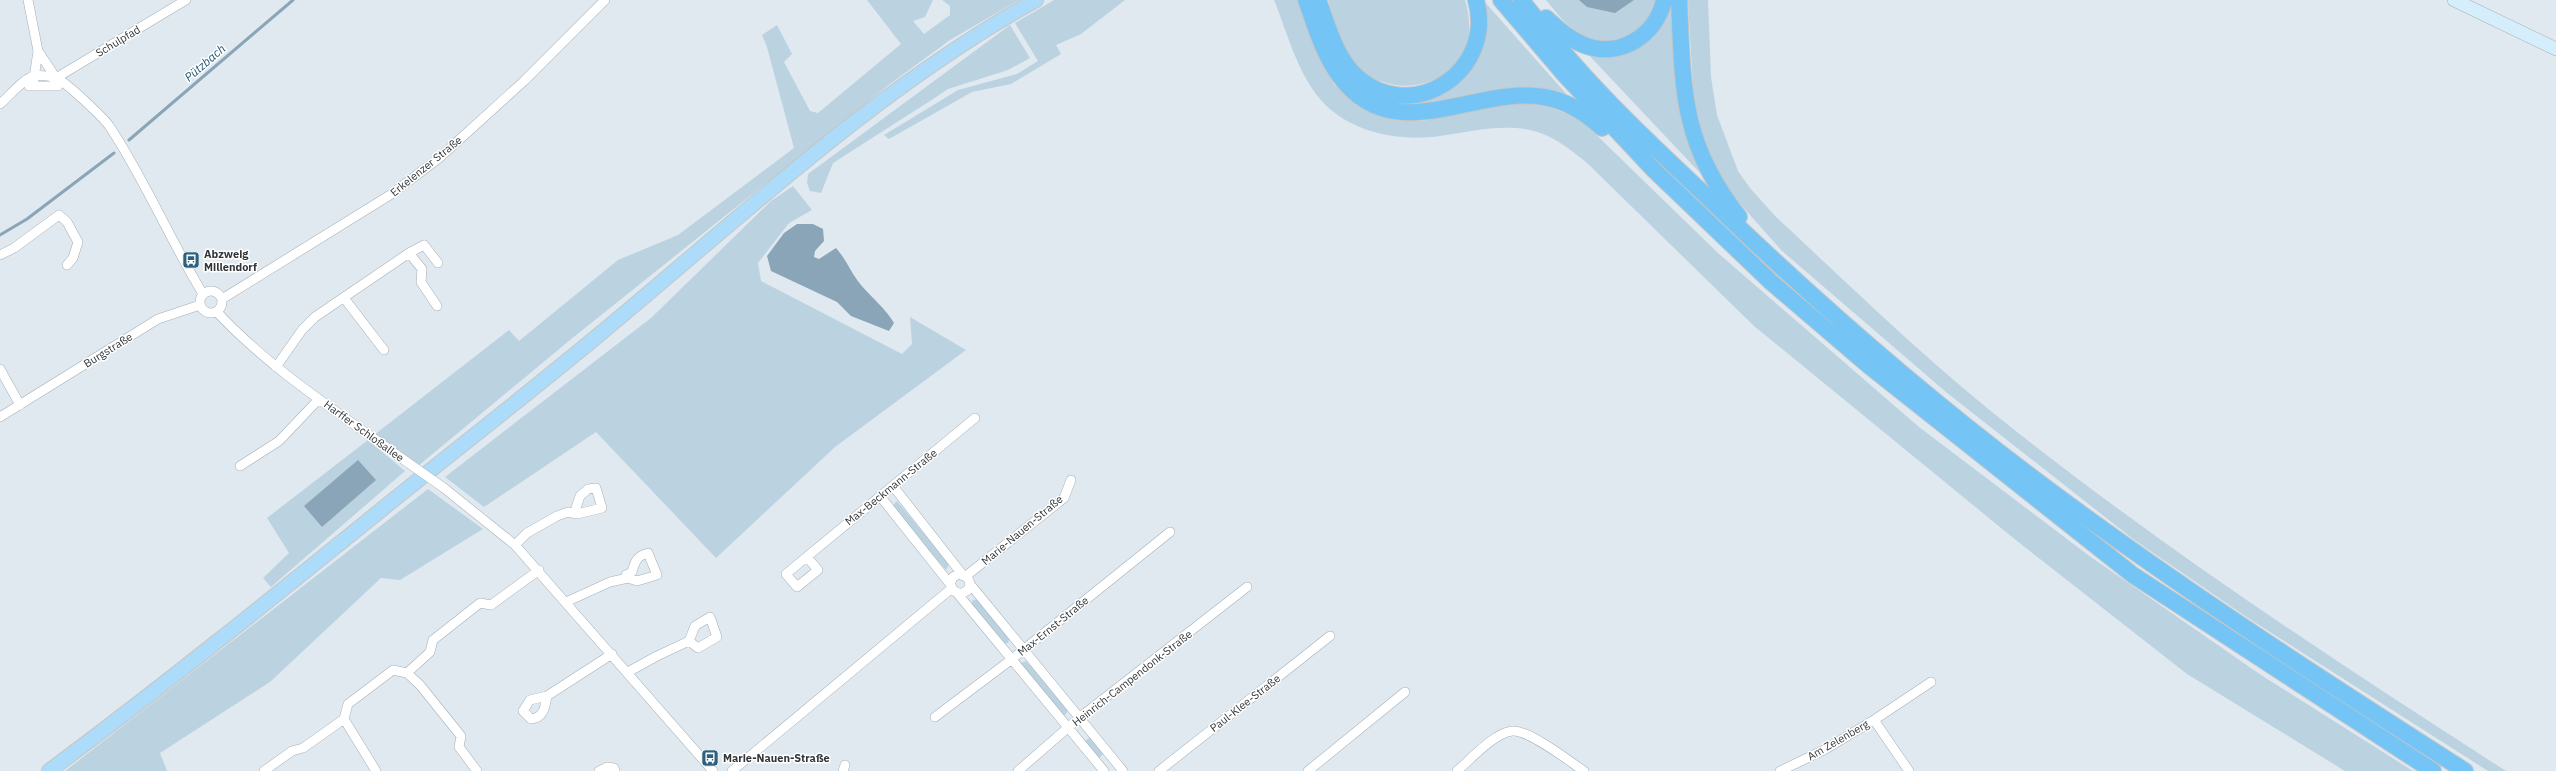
<svg xmlns="http://www.w3.org/2000/svg" width="2556" height="771" font-family="'IBM Plex Sans',sans-serif">
<style>
.green{fill:#bbd2e1}
.water{fill:#89a5b7}
.lines{fill:none;stroke-linecap:round;stroke-linejoin:round}
.stream{stroke:#89a5b7;stroke-width:3}
.street-casing{stroke:#a6afb5;stroke-width:10}
.secondary-casing{stroke:#a6afb5;stroke-width:14}
.primary-casing{stroke:#c6c6c7;stroke-width:16}
.highway-casing{stroke:#c6c6c7;stroke-width:18}
.street{stroke:#fff;stroke-width:9}
.secondary{stroke:#d5eefc;stroke-width:13}
.primary{stroke:#acdcf9;stroke-width:14}
.highway{stroke:#74c5f5;stroke-width:16}
.street-bridge-casing{stroke:#a6afb5;stroke-width:10;stroke-linecap:butt}
.street-bridge{stroke:#fff;stroke-width:9}
.labels{text-anchor:middle;stroke-width:3;stroke-linejoin:round;paint-order:stroke}
.street-label{font-size:11px;fill:#323538;stroke:#fff}
.poi-label{font-size:11px;font-weight:bold;fill:#323538;stroke:#fff;text-anchor:start}
.water-label{font-size:12px;font-style:italic;fill:#265874;stroke:#fff}
</style>
<rect width="100%" height="100%" fill="#e0e9f0"/>
<path class="green" d="M867,0H933L925,17L913,21L924,34L950,15V6L942,0H1019L950,40L890,84L570,340L418,466L374,435L509,330L519,341L618,260L678,235L794,148L767,47L762,35L777,25L792,54L784,62L810,111L818,113L901,44Z
M1054,0H1125L1081,34L1056,45L1061,54L1011,84L972,92L889,139L884,135L958,90L1017,74L1038,61L1015,23Z
M1274,0H1298L1319,53L1334,84L1360,107L1396,120L1423,121L1492,106L1523,103L1545,105L1580,119L1718,253L1919,427L2088,555L2261,675L2413,771H2345L2187,674L2017,541L1754,326L1587,163C1570,149 1553,135 1530,130C1500,124 1469,132 1440,136C1398,142 1348,132 1320,99C1297,72 1287,32 1274,0Z
M1328,0H1465C1470,16 1472,39 1463,54C1441,91 1388,96 1358,67C1341,50 1335,22 1328,0Z
M1483,0L1569,97L1420,107L1380,101L1384,96L1457,83Z
M1546,0H1657C1654,10 1648,22 1640,29C1630,37 1604,45 1592,41C1572,33 1559,16 1546,0Z
M1676,0L1698,161L1701,174L1584,50L1616,52L1669,2Z
M1688,0H1708L1711,77L1717,115L1738,171L1750,188L1776,217C1847,283 1917,351 1992,412C2155,543 2330,658 2506,771H2488L2245,616L2133,539L1946,392L1781,250L1727,189L1706,147L1694,107Z
M1010,25L1030,58L1008,70L948,89L930,101L833,163L821,193L810,191L807,183L808,174Z
M793,186L812,210L789,223L758,263L761,281L902,354L912,344L910,317L966,350L835,447L716,558L596,432L484,507L445,477L651,318L771,201Z
M368,440L405,471L271,587L263,578L289,553L267,518Z
M428,489L483,529L400,580L381,578L270,682L160,753L167,771H65Z
M897,501L949,564L946,570L891,507Z
M979,599L1010,637L1008,643L1002,644L971,605L973,600Z
M1026,661L1068,709L1066,714L1062,716L1021,663Z
M1090,737L1103,754L1097,760L1083,743Z"/>
<path class="water" d="M1579,0H1634L1615,13L1587,7Z
M797,224H813L823,229L824,241L815,251L814,257L819,259L836,248C846,259 851,273 861,285C872,298 885,308 894,323L889,331L851,316L837,302L771,271L767,256L784,233Z
M358,460L376,480L322,527L304,506Z"/>
<g class="lines">
<path class="stream" d="M129,140L293,0
M0,235L27,219L114,153"/>
<defs>
<path id="street" d="M28,0L38,51L33,85
M38,51L56,78
M53,85L56,78L186,0
M29,86H58
M0,104C9,97 24,77 35,76C40,75 51,76 56,78C66,82 103,117 110,127C145,180 170,240 203,294
M409,253L422,269L421,282L437,306
M0,255L14,248L59,215L67,222L78,242L73,258L67,265
M200 302a11 11 0 1 1 22 0a11 11 0 1 1-22 0Z
M344,298L384,350
M222,299L390,195L438,159L524,81L605,0
M217,312C269,368 335,410 397,455
M276,367L302,330L315,317L409,253L424,245L438,263
M0,369L20,405
M0,417L158,319L200,305
M240,466L279,441L319,399
M893,486L962,574
M444,488L515,545L713,771
M880,496L950,584
M515,545L527,533L557,516L568,512L577,514L602,508L596,488L588,489L580,496L575,511L577,514
M807,557L818,570L797,587L786,574L975,418
M966,576L1064,498L1071,480
M970,584L968,590L961,594L954,591L950,584L953,577L959,574L968,578L970,584L1123,771
M957,593L1104,771
M566,602L610,582L628,578L637,581L657,575L648,553C637,556 635,561 632,572L626,575L628,578
M628,672L657,656L689,641L698,648L717,637L710,617L695,626L689,641
M407,673L420,685L461,736L459,747L477,771
M547,696L530,700L523,711L531,719C544,718 545,707 547,696L612,654
M935,717L1012,659L1170,532
M344,719L376,771
M1874,720L1931,682
M264,771L292,751L303,748L344,719L348,704L393,670L407,673L430,652L433,640L480,603L491,605L539,570
M599,771L607,767L614,768L615,771
M732,771L952,588
M843,771L845,765
M1018,771L1079,718L1247,587
M1159,771L1330,636
M1308,771L1405,692
M1457,771C1470,760 1494,733 1512,731C1528,729 1569,761 1584,771
M1780,771L1824,750L1874,720L1909,771"/>
<path id="secondary" d="M2454,0L2556,49"/>
<path id="primary" d="M49,771C162,687 271,599 381,510C454,451 529,393 601,333C741,217 876,89 1036,0"/>
<path id="highway" d="M1306,0C1315,25 1323,53 1339,75C1393,151 1475,85 1544,97C1567,101 1586,113 1602,128
M1318,0C1328,26 1335,56 1356,76C1412,127 1496,71 1476,0
M1501,0L1564,74L1654,170L1771,282L1868,365L2133,575L2433,771
M1521,0C1538,21 1554,42 1572,62C1620,117 1676,167 1729,218C1837,321 1951,419 2072,507C2199,600 2332,686 2465,771
M1679,0C1683,90 1681,143 1739,217
M1546,18C1558,29 1569,39 1584,45C1619,59 1656,36 1664,0"/>
</defs>
<use href="#street" class="street-casing"/>
<use href="#secondary" class="secondary-casing"/>
<use href="#primary" class="primary-casing"/>
<use href="#highway" class="highway-casing"/>
<use href="#street" class="street"/>
<use href="#secondary" class="secondary"/>
<use href="#primary" class="primary"/>
<use href="#highway" class="highway"/>
<defs>
<path id="street-bridge" d="M397,455L444,488"/>
</defs>
<use href="#street-bridge" class="street-bridge-casing"/>
<use href="#street-bridge" class="street-bridge"/>
</g>
<defs>
<symbol id="bus-square" viewBox="-11 -11 22 22"><rect x="-9" y="-9" width="18" height="18" rx="4" fill="#2d607d" stroke="#fff"/><path d="M-5-6H5V4H4V6H2V4H-2V6H-4V4H-5ZM-3.5-4V0h7V-4ZM-3.5 1.2v1.5H-2V1.2ZM2 1.2v1.5H3.5V1.2Z" fill="#fff"/></symbol>
</defs>
<g fill-rule="evenodd">
<use href="#bus-square" x="181" y="250" width="20" height="20"/>
<use href="#bus-square" x="700" y="748" width="20" height="20"/>
</g>
<g class="labels">
<g class="street-label">
<text transform="translate(118 41) rotate(-31)" y="4">Schulpfad</text>
<text transform="translate(426 166) rotate(-39)" y="4">Erkelenzer Straße</text>
<text transform="translate(108 350) rotate(-32)" y="4">Burgstraße</text>
<text transform="translate(364 431) rotate(36)" y="4">Harffer Schloßallee</text>
<text transform="translate(891 487) rotate(-39)" y="4">Max-Beckmann-Straße</text>
<text transform="translate(1022 530) rotate(-40)" y="4">Marie-Nauen-Straße</text>
<text transform="translate(1053 626) rotate(-39)" y="4">Max-Ernst-Straße</text>
<text transform="translate(1132 678) rotate(-38)" y="4">Heinrich-Campendonk-Straße</text>
<text transform="translate(1245 703) rotate(-38)" y="4">Paul-Klee-Straße</text>
<text transform="translate(1838 740) rotate(-30)" y="4">Am Zelenberg</text>
</g>
<g class="poi-label">
<text x="204" y="258">Abzweig<tspan x="204" dy="13">Millendorf</tspan></text>
<text x="723" y="762">Marie-Nauen-Straße</text>
</g>
<g class="water-label">
<text transform="translate(205 63) rotate(-41)" y="4">Pützbach</text>
</g>
</g>
</svg>
